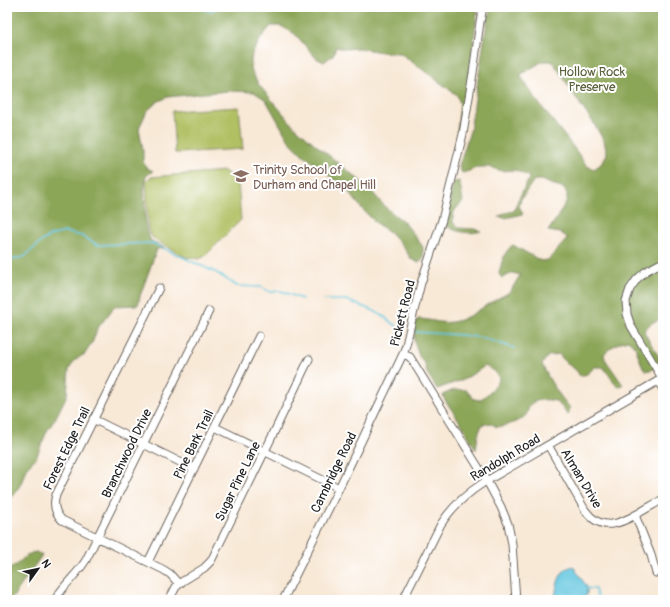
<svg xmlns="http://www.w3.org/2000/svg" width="670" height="607" font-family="Pangolin,sans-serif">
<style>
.green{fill:#b1c063;stroke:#666e40}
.forest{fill:#8ca659;stroke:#54613a;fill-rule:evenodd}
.water{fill:#62c6df;stroke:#3f717e}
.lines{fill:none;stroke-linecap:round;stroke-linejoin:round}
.stream{stroke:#62c6df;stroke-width:1.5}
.minor-casing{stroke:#69635d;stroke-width:9}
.minor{stroke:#fff;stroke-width:7}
.labels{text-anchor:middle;stroke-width:4;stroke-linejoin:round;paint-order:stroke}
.park-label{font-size:13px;fill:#585e38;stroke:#fff}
.education-label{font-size:13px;fill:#785e54;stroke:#fff;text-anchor:start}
.street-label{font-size:13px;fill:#1c1c1c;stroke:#fff}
</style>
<rect width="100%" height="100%" fill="#fff"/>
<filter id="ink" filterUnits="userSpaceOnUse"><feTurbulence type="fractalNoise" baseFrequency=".025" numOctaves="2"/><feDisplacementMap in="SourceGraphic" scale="8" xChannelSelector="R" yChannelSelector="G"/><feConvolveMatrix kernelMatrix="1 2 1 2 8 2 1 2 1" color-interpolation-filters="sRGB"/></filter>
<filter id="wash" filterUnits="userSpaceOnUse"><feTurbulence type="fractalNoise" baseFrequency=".012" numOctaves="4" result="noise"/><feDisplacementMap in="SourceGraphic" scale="16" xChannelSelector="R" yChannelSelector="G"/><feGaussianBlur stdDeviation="0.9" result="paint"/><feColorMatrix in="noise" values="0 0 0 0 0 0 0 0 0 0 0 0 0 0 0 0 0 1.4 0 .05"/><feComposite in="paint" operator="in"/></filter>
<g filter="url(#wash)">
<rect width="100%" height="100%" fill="#f8e8d6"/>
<path class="green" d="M239,107L243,149L175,153L172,111Z
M225,171L238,183L241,220L205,256L199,259L192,257L187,258L154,239L150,234L148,230L146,181L150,177Z"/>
<path class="forest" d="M7,7H478L469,79L459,131L457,132L460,104L457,95L400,53L381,52L359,48L346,49L336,47L333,55L324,62L316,58L295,34L281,26H271L261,38L252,54L250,68L259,85L293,125L316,145L368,187L385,207L405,223L423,247V258L419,263L411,259L404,248L390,232L377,224L363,210L348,191L326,173L302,154L289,141L266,100L254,92L230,91L205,93L168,97L157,102L147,111L139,128L143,150V162L147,168L153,171L146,176L144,190L146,230L151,241L165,248L157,249L140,296L138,305L115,306L97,329L93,341L85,354L76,359L69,369L67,395L55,419L47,431L36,458L26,468L22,481L19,487L10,499L7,510Z
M492,7H663V319C655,321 649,323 644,331L648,339L659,357L660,365L654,369L646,371L642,366L635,346L628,340C618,342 611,347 604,354L605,359L623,385L618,387L603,367H595L587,374L580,376L576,370L566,363L559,354L548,356L542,364C549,380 558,394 570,408L568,415C565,411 560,404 555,401C550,399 535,399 531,404C528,407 528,412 526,415C520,422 505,426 497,427L490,423L482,425L478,435L476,450L462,425L445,400L443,395C451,390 457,389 466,390L474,399L480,400L491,391L499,380C498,372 492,369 485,366L465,379L437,389L427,373L425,364L419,356L414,341L415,324L418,319C429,319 441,324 452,322C468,320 483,306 497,299C501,296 507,295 510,291C514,286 517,280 520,275L513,273L502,278L499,274C501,264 504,251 513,245L541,261L548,260L568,238L561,233L548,231L555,221L567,200V193L562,187L551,184L542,180H534L521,199L519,206L523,214L505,218L498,217L505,213L514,211L518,200L529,179L528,176L515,170L502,171L489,167H478L469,171L462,173L459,166L470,131L487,22ZM543,61H551L555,65L584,110L593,122L604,141L607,154L601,164L594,169L587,166L571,144L537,101L520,75Z
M459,181L460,184L463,202C454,210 452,212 453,223L459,228L475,229L481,231C471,235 452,232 445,224V215L454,182Z
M36,552L42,555L11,600H7V569C19,567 24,553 36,552Z"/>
<path class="water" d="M573,566L587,587V593L584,600H555C556,590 557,579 564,571C566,568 570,567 573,566Z"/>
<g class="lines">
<path class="stream" d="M195,7L210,11L218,7
M7,260L24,257L42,241L50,236L65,232L82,236L98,245L152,243L217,273L237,286L261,287L270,292L281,291L302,299
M324,300H346L374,311L385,317L390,322L397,326
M415,332L462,335L483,338L514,348
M585,588L595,589L598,600"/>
</g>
</g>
<g filter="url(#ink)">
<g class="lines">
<defs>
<path id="minor" d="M159,288L56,495C53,504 55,513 62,520L164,570L170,574L179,584
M403,354L410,357L487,481L501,507L508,524L512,544L516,600
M662,378L631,326L627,314L626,301L630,289L637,279L646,271L663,262
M658,381L663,389
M93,419L194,469
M215,427L339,488
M548,445L585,510C601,532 618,525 639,513C647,508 655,504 663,499
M635,515L651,555L656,573
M148,562L259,336
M55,600C63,585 77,575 86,560L209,311
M169,600L176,587L183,581L204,568L211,561L214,555L267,447L309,359
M283,600L339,488L403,354L406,345L412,319L421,283L442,220L463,134L473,73L480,22L483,7
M403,600L441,524C452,507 466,494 483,483L663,378"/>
</defs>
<use href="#minor" class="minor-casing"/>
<use href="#minor" class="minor"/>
</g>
</g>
<defs>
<symbol id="school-bare" viewBox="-9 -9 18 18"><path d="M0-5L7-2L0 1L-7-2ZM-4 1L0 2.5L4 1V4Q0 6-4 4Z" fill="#8d6e63" stroke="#fff" stroke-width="2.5" paint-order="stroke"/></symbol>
</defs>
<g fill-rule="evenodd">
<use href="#school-bare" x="230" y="165" width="22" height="22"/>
</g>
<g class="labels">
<g class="park-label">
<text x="592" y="76">Hollow Rock<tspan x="592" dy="15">Preserve</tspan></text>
</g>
<g class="education-label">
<text x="253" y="174">Trinity School of<tspan x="253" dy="15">Durham and Chapel Hill</tspan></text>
</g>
<g class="street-label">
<text transform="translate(402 313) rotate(-76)" y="5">Pickett Road</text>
<text transform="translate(193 444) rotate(-64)" y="5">Pine Bark Trail</text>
<text transform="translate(66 448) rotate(-64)" y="5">Forest Edge Trail</text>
<text transform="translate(126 453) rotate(-64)" y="5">Branchwood Drive</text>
<text transform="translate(505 457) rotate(-31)" y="5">Randolph Road</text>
<text transform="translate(333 472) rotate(-64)" y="5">Cambridge Road</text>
<text transform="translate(582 478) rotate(59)" y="5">Alman Drive</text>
<text transform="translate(237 481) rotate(-64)" y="5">Sugar Pine Lane</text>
</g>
</g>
<rect width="670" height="607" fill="none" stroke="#fff" stroke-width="24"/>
<g transform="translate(38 569) rotate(57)" stroke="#ffffff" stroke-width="3" paint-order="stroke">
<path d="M0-3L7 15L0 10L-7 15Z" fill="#1c1c1c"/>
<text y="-6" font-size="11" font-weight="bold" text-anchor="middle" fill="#1c1c1c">N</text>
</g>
</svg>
